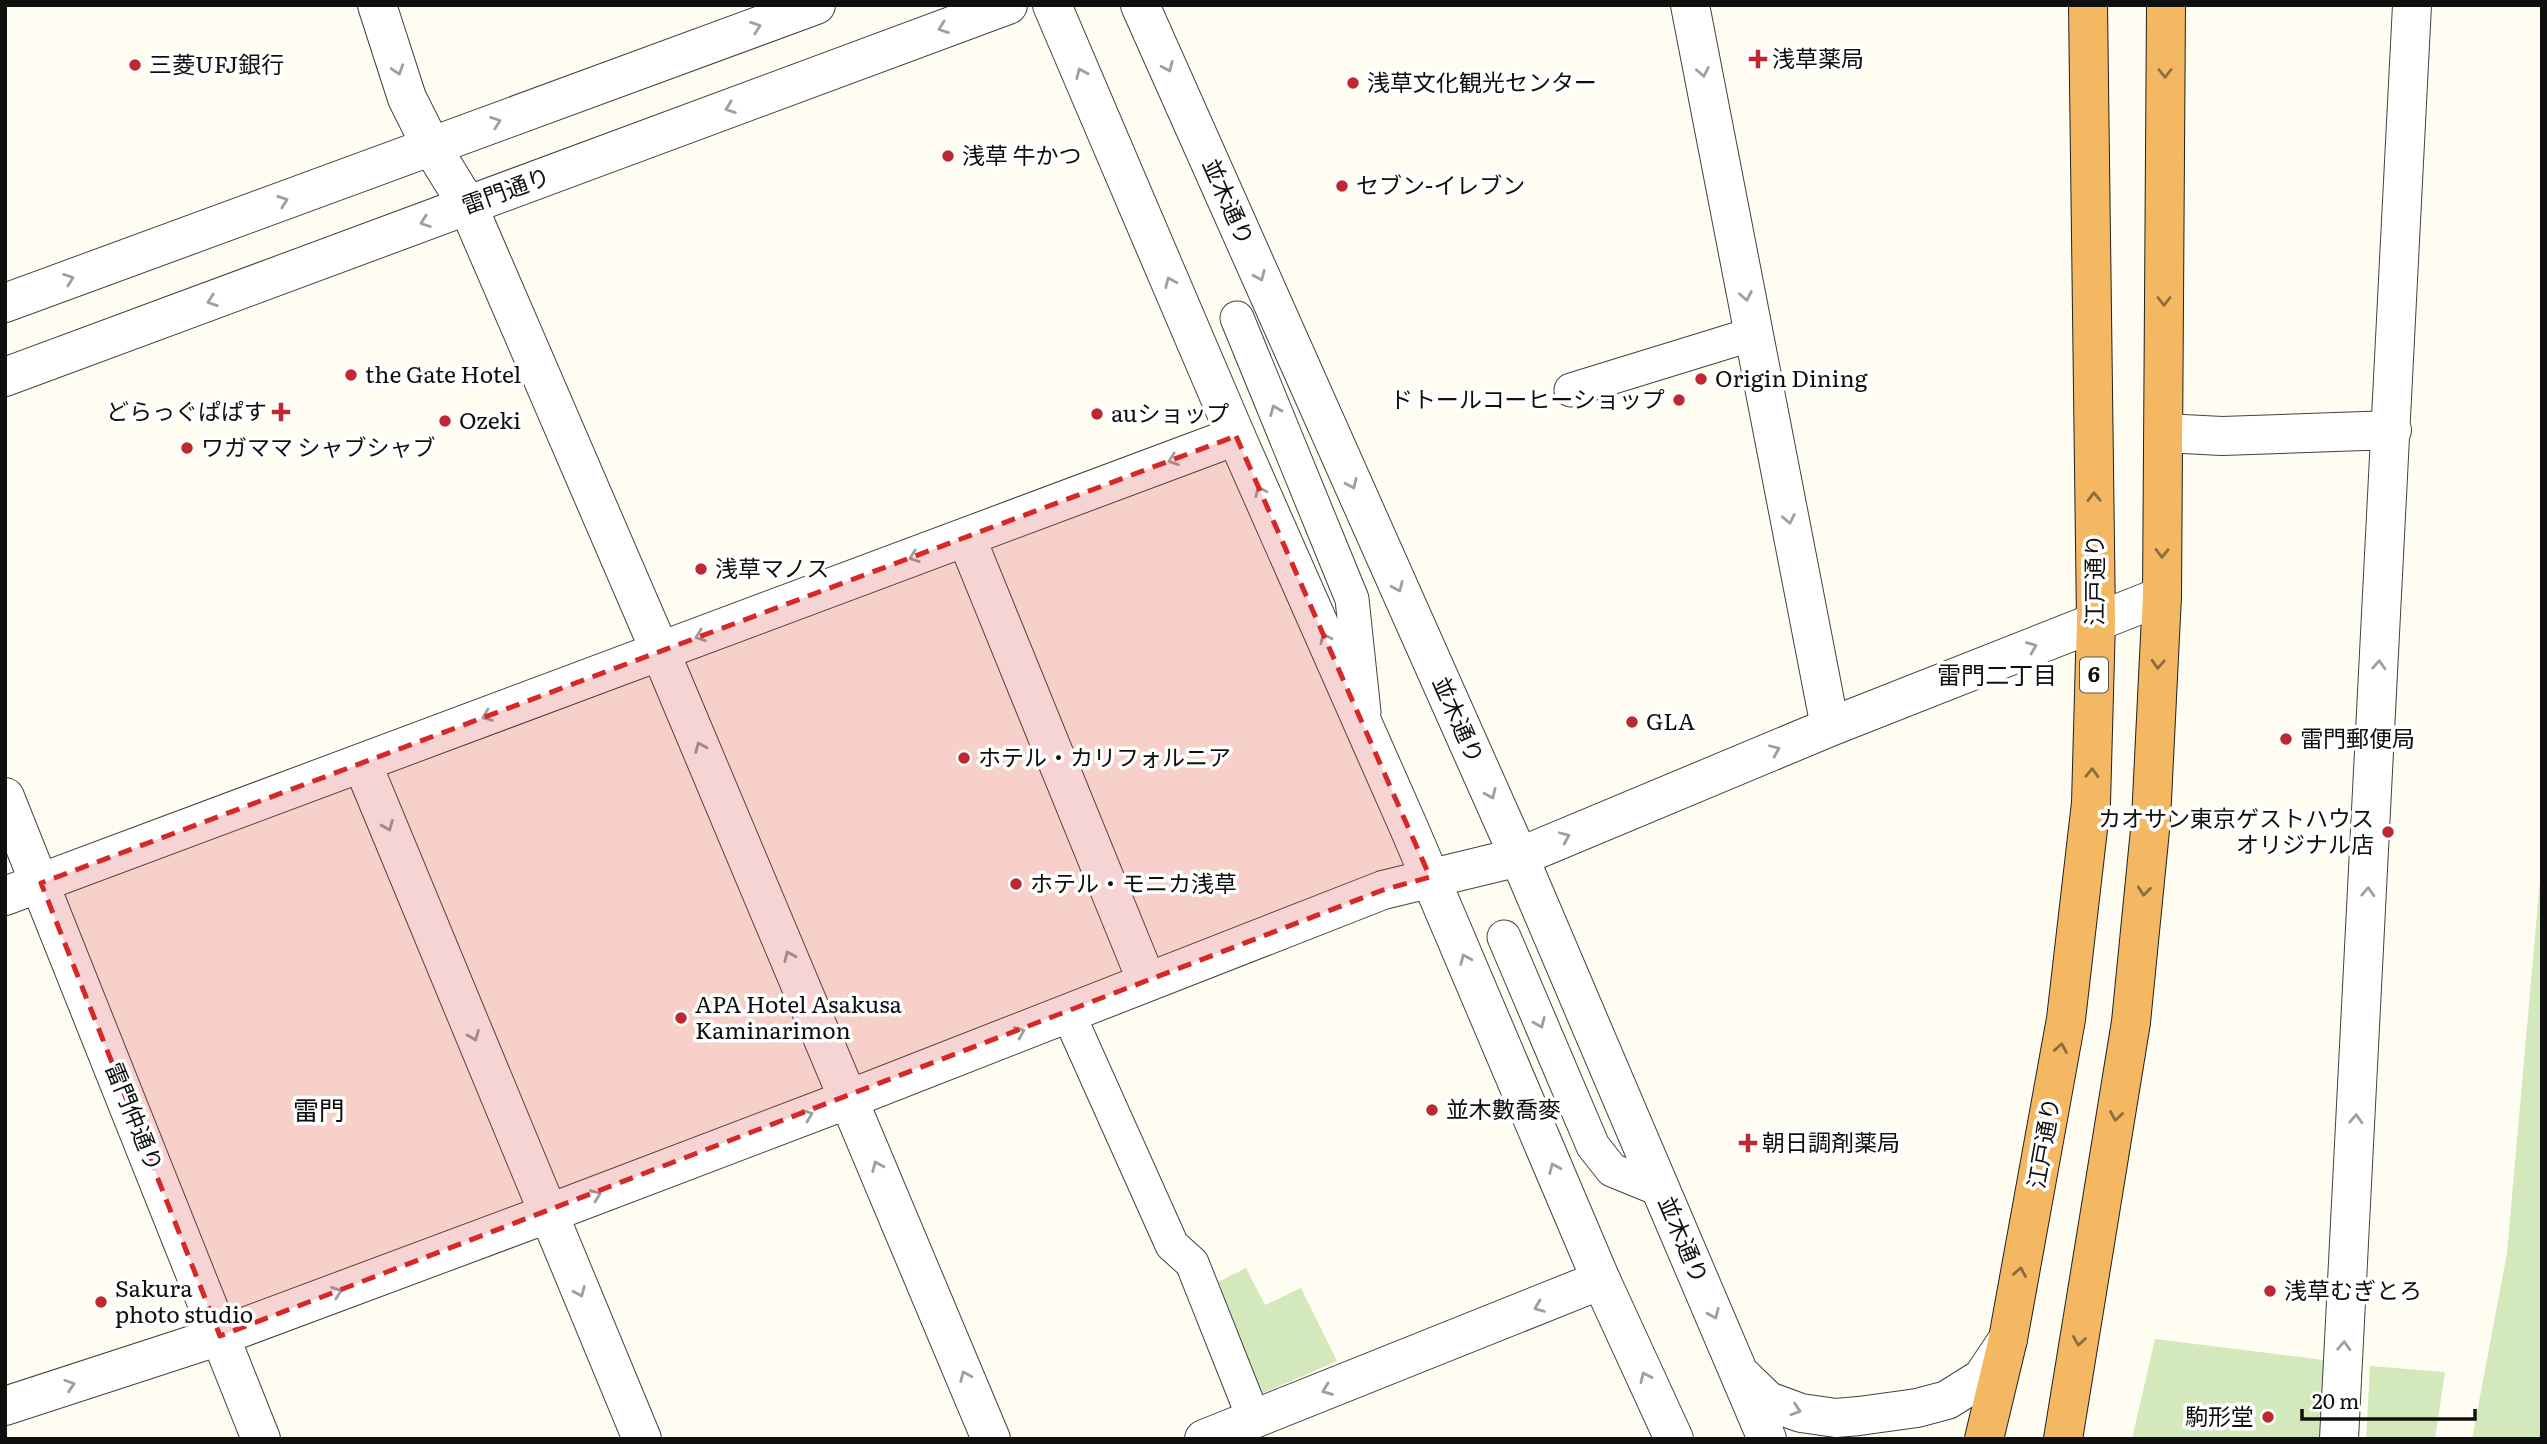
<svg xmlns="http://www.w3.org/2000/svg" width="2547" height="1444" font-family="Literata,'Noto Sans JP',serif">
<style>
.grass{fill:#d4e9bb}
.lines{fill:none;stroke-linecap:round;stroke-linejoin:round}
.service-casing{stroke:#424242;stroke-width:35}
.minor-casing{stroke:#424242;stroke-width:40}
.tertiary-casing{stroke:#424242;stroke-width:40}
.trunk-casing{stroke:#202020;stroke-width:40}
.service{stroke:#fff;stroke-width:33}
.minor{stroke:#fff;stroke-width:38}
.tertiary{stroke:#fff;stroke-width:38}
.trunk{stroke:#f4b863;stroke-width:38}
.oneway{stroke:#9f9f9f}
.oneway2{stroke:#8d6c3d}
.marked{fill:#d62828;fill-opacity:0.2;stroke:#d62828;stroke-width:5;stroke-dasharray:14 9;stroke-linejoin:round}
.poi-dot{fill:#be2832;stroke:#fff;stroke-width:2.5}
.labels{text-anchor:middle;stroke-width:7;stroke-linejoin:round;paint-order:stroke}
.shield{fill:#fff;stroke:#575757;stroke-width:2}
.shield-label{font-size:21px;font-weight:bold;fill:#0f0f0f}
.poi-label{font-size:23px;fill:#0f0f0f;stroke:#fff;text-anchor:start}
.street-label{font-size:23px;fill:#0f0f0f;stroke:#fff}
.neighbourhood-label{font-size:24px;fill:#0f0f0f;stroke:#fff}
.quarter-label{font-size:26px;fill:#0f0f0f;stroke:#fff}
</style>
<rect width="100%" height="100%" fill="#fffcf2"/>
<path class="grass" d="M2542,857V1439H2472L2507,1253Z
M1246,1268L1265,1305L1301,1288L1337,1361L1254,1397L1210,1286Z
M2155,1339L2332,1361L2324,1439H2132Z
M2370,1366L2445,1372L2435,1439H2366Z"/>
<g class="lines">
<defs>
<path id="service" d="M1237,318L1352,599L1364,712
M1571,390L1753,334
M1504,937L1593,1146L1612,1170L1661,1190
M1068,1013L1172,1245L1192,1263L1254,1419"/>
<path id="minor" d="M377,5L407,98L431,146L468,206L660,651L991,1439
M1690,5L1830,727
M2164,433L2222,436L2392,430
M966,537L1147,982
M362,763L642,1439
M5,896L1236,436
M5,1406L220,1336L547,1214L849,1099L1383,890L1519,857L1830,727L2162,596
M1204,1439L1601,1280
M2339,1439L2412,5"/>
<path id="tertiary" d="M1052,5L1236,436L1409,828L1601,1280L1674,1439
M1140,5L1519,857L1767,1439
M5,303L816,5
M5,377L1008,5
M5,797L261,1439
M1741,1375L1768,1401L1801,1413L1836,1418L1859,1416L1917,1408L1947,1400L1982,1378L2008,1339"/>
<path id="trunk" d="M1984,1439L2008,1339L2066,1019L2091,803L2096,621L2088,5
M2063,1439L2131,1022L2151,820L2162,596L2166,5"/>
</defs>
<use href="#service" class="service-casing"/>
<use href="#minor" class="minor-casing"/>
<use href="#tertiary" class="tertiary-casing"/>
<use href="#trunk" class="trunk-casing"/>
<use href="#service" class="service"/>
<use href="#minor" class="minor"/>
<use href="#tertiary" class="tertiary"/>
<use href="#trunk" class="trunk"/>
</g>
<defs><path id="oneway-chevron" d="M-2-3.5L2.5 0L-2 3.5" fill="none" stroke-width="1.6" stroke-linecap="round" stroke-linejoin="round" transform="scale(1.75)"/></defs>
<g class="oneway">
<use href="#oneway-chevron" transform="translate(756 27) rotate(-20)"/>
<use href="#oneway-chevron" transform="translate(943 28) rotate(160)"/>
<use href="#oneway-chevron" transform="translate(1168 67) rotate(66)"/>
<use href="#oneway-chevron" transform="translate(398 70) rotate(72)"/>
<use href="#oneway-chevron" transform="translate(1703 72) rotate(79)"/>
<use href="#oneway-chevron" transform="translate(1081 73) rotate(-113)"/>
<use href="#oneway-chevron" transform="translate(730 108) rotate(160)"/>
<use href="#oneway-chevron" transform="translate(496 122) rotate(-20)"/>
<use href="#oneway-chevron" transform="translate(283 201) rotate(-20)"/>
<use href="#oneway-chevron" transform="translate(425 222) rotate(160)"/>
<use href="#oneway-chevron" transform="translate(1260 276) rotate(66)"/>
<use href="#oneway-chevron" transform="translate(69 279) rotate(-20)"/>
<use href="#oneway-chevron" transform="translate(1170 282) rotate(-113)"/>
<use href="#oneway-chevron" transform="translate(1746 296) rotate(79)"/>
<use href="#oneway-chevron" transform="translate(212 301) rotate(160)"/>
<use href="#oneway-chevron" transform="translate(1275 410) rotate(-112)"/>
<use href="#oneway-chevron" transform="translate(1173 460) rotate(160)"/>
<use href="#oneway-chevron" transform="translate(1352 484) rotate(66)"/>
<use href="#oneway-chevron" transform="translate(1260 491) rotate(-114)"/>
<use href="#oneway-chevron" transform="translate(1789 519) rotate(79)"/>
<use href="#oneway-chevron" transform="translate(914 557) rotate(160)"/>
<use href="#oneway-chevron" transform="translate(1398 587) rotate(66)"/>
<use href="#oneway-chevron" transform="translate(700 636) rotate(160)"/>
<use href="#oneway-chevron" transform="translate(1325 638) rotate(-114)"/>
<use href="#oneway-chevron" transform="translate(2032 647) rotate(-22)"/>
<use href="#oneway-chevron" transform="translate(2379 665) rotate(-87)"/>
<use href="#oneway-chevron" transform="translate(487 716) rotate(159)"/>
<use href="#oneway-chevron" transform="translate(700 747) rotate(-113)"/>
<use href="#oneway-chevron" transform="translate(1775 750) rotate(-23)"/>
<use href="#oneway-chevron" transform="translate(1491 794) rotate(66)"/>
<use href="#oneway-chevron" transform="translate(388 826) rotate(68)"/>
<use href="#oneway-chevron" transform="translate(1565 837) rotate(-23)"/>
<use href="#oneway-chevron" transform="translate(2368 892) rotate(-87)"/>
<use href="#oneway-chevron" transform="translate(789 956) rotate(-113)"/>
<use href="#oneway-chevron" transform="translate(1465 959) rotate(-113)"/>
<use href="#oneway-chevron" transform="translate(1540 1023) rotate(67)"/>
<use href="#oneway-chevron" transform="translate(1020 1032) rotate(-22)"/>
<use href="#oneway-chevron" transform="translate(474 1036) rotate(68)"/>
<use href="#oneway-chevron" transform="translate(808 1115) rotate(-21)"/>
<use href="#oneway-chevron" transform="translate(2356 1119) rotate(-87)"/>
<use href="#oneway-chevron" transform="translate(877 1166) rotate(-113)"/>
<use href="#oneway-chevron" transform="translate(1554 1168) rotate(-113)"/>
<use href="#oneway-chevron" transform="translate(596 1195) rotate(-21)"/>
<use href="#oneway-chevron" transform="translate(337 1292) rotate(-20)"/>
<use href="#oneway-chevron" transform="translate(580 1292) rotate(67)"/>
<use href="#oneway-chevron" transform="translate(1539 1307) rotate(159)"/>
<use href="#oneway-chevron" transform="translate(1714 1314) rotate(67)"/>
<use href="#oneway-chevron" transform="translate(2344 1346) rotate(-87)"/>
<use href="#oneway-chevron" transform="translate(965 1376) rotate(-113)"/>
<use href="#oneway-chevron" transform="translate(1645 1377) rotate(-115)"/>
<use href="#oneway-chevron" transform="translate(70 1385) rotate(-18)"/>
<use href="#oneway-chevron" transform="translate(1327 1390) rotate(159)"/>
<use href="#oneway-chevron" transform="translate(1796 1410) rotate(18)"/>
</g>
<g class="oneway2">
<use href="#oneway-chevron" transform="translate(2165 73) rotate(90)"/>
<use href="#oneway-chevron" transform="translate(2164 301) rotate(90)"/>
<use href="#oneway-chevron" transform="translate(2094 497) rotate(-91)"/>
<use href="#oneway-chevron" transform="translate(2162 553) rotate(91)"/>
<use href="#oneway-chevron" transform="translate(2158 664) rotate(93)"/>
<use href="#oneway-chevron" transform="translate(2092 773) rotate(-88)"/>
<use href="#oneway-chevron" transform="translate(2144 891) rotate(96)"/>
<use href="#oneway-chevron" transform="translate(2061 1048) rotate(-80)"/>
<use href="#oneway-chevron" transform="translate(2116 1116) rotate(99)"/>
<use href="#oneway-chevron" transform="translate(2020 1272) rotate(-80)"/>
<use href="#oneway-chevron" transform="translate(2079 1341) rotate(99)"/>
</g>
<path class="marked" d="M1236,436L1430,877L1383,890L220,1336L41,883Z"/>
<g class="poi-dot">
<path d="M1754.5 48.5h7v7h7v7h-7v7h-7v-7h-7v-7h7z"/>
<circle cx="135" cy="65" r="7"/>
<circle cx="1353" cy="83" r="7"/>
<circle cx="948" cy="156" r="7"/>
<circle cx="1342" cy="186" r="7"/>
<circle cx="351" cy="375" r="7"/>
<circle cx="1701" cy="379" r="7"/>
<circle cx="1679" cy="400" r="7"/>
<path d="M277.5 401.5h7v7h7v7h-7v7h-7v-7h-7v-7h7z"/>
<circle cx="1097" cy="414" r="7"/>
<circle cx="445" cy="421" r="7"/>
<circle cx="187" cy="448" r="7"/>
<circle cx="701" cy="569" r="7"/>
<circle cx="1632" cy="722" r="7"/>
<circle cx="2286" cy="739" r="7"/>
<circle cx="964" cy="758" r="7"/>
<circle cx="2388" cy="832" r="7"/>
<circle cx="1016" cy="884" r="7"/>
<circle cx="681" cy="1018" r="7"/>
<circle cx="1432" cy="1110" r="7"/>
<path d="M1744.5 1132.5h7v7h7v7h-7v7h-7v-7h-7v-7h7z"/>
<circle cx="2270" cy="1291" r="7"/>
<circle cx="101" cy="1302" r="7"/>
<circle cx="2268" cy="1417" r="7"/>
</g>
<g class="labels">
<rect class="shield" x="2080" y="657.5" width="28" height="35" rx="5"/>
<g class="shield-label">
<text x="2094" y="682">6</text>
</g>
<g class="poi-label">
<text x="1772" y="67">浅草薬局</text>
<text x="149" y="73">三菱UFJ銀行</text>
<text x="1367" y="91">浅草文化観光センター</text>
<text x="962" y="164">浅草 牛かつ</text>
<text x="1356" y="194">セブン-イレブン</text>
<text x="365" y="383">the Gate Hotel</text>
<text x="1715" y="387">Origin Dining</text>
<text x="1665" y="408" text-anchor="end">ドトールコーヒーショップ</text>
<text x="267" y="420" text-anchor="end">どらっぐぱぱす</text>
<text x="1111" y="422">auショップ</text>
<text x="459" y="429">Ozeki</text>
<text x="201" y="456">ワガママ シャブシャブ</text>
<text x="715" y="577">浅草マノス</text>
<text x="1646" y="730">GLA</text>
<text x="2300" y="747">雷門郵便局</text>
<text x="978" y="766">ホテル・カリフォルニア</text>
<text x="2374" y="827" text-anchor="end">カオサン東京ゲストハウス<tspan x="2374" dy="26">オリジナル店</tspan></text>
<text x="1030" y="892">ホテル・モニカ浅草</text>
<text x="695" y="1013">APA Hotel Asakusa<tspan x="695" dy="26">Kaminarimon</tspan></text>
<text x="1446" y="1118">並木數喬麥</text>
<text x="1762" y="1151">朝日調剤薬局</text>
<text x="115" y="1297">Sakura<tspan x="115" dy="26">photo studio</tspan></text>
<text x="2284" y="1299">浅草むぎとろ</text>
<text x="2254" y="1425" text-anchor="end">駒形堂</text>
</g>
<g class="street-label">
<text transform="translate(506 191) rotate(-20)" y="8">雷門通り</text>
<text transform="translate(1228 202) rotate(66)" y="8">並木通り</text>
<text transform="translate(2095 580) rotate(-90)" y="8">江戸通り</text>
<text transform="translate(1458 720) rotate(66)" y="8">並木通り</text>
<text transform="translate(134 1117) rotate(68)" y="8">雷門仲通り</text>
<text transform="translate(2044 1143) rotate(-80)" y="8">江戸通り</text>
<text transform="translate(1683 1240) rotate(67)" y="8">並木通り</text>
</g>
<g class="neighbourhood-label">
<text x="1997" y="684">雷門二丁目</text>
</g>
<g class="quarter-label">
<text x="319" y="1120">雷門</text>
</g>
</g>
<rect width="2547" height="1444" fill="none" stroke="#0f0f0f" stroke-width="14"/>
<path d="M2302 1409v10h173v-10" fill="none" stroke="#0f0f0f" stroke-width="3.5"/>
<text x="2312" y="1409" font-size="21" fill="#0f0f0f" stroke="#ffffff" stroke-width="5" paint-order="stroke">20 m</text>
</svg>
